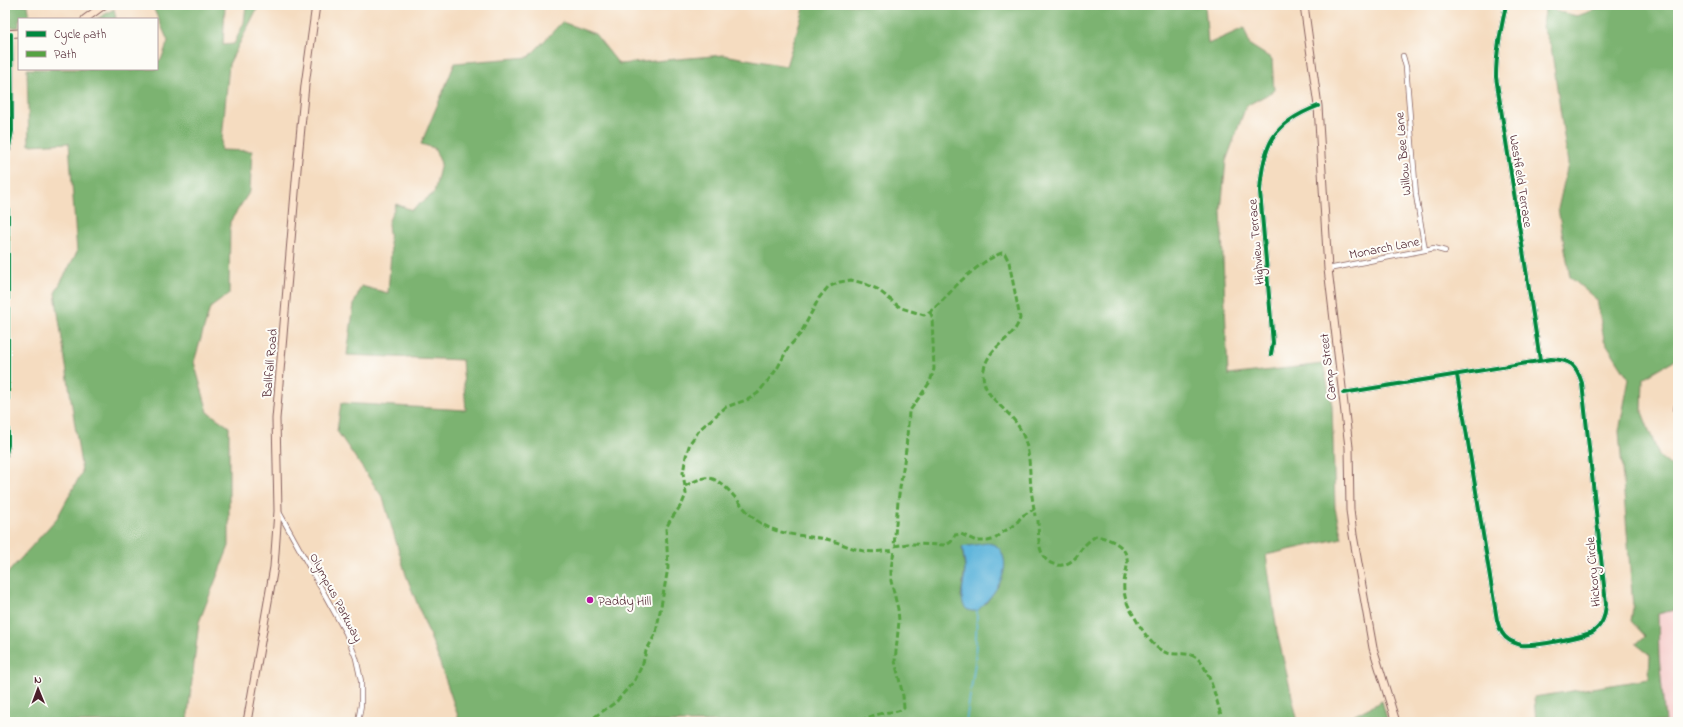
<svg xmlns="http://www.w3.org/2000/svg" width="1683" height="727" font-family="'Indie Flower',sans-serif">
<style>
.built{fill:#f7d0cf}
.forest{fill:#7cb371;stroke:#63694e;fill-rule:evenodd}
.water{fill:#60b6dc;stroke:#556a84}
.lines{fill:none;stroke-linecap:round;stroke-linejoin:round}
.stream{stroke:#60b6dc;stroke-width:1.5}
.street-casing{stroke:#86615f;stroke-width:6}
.secondary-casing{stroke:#86615f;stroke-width:9}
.street{stroke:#fff;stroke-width:4.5}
.secondary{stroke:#fce5cf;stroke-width:7}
.quiet{stroke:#56a243;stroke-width:3;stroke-dasharray:6 3;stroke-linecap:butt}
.cycleway-casing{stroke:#fdfcf7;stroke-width:6}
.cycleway{stroke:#00873e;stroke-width:4}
.poi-dot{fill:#b5179e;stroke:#fdfcf7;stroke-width:1.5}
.labels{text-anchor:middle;stroke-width:4;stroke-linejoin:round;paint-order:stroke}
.street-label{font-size:13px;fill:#4a1f2b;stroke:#fdfcf7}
.poi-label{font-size:13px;fill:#4a1f2b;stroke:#fdfcf7;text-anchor:start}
</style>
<rect width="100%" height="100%" fill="#fdfcf7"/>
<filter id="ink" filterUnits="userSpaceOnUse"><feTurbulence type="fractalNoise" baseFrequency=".025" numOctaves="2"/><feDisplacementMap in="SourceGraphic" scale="8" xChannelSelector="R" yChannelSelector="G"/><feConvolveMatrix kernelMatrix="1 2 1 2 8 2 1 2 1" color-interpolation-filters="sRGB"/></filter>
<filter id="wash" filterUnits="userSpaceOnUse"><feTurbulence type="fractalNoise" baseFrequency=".012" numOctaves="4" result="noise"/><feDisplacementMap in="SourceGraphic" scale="16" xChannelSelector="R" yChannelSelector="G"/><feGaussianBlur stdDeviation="0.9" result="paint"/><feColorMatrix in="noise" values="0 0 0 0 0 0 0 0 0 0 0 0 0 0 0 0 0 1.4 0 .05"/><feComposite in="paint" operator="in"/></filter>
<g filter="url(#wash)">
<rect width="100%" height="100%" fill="#f5dcc0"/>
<path class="built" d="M1678,609V722H1665L1659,655L1658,614Z"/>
<path class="forest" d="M5,5H28L30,19H19V27L5,28Z
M152,5H213L225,7L223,45L234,44L244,23L246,5H259L229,64L221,150L252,151L250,191L230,222L229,294L210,308L194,362L208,412L229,427V546L199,622L187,722H5V576L57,518L82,472L55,293L77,252L69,143L29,145L27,69H129L132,71L137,69H157V61L161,60L168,41Z
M805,5H1205L1208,44L1244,28L1250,45L1272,59L1274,91L1246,106L1226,161L1221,210L1228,375L1323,364L1332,405L1335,508L1342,538L1266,555L1277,632L1298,722H460L435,649L406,575L383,498L337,431L341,403L466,410L462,360L347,355L354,304L361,286L388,293L391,253L388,223L396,204L412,210L434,193L441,163L434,148L421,144L455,63L529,57L562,22L595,34L619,64L724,55L786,66ZM974,546L1002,577L993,593L986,603L961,597L965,568L962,547Z
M1544,5H1553L1555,11L1577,16L1609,5H1678V360H1674L1643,378L1642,412L1659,456L1678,472V609L1658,614L1659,655L1665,722H1536L1534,697L1649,679L1650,655L1636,644L1645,636L1631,621L1633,607L1619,431L1629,379L1604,340L1597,300L1570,277L1558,209L1568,164L1551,46L1542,27L1545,13Z
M114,9L116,19H97Z
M1382,701L1388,722H1339H1341Z"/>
<path class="water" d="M987,543C994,544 999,546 1002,553C1012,574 991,598 977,611C953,614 965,582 965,569C965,562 963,554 962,547Z"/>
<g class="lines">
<path class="stream" d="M966,722L975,663L977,611"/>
</g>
</g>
<g filter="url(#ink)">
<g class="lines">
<defs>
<path id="street" d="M1506,5C1501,29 1496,52 1496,77L1540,360
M1403,56L1406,67L1416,195L1425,250
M1328,269L1425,250L1434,248L1445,251
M1271,354L1273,343L1260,191C1263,144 1273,123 1318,106
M1343,393L1551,359C1571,360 1576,364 1582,383L1606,604C1605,616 1603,624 1594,631C1585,637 1532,647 1521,645C1518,644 1512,642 1509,640C1502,636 1499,628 1497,620L1457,375
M1678,398L1676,410L1678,421
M5,457L8,445V152L12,131L11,34
M279,512L346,633L356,658L361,681V705L358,722"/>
<path id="secondary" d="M1304,5L1318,106L1328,269L1349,447L1350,510L1353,535L1373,648L1396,722
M85,19L104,5
M5,34L19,33
M247,722L274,567L278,511L276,419L297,169L305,85L316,5"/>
</defs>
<use href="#street" class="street-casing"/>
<use href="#secondary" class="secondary-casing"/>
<use href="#street" class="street"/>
<use href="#secondary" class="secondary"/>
<path class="quiet" d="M930,312L932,316L934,369L930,382L909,412L906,449L898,501L894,546L908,544L946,545L951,542L955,535L961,534L976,541H988L995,539L1003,532L1015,525L1022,516L1034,509
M685,486C694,482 703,475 713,479C731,486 742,511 759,522C779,536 803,535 826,539C839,542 851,549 864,551C874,553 883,550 894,551L891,568V581L898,609L899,621L895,661L903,696L904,708C897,713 891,711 883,713C874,715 866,718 858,722
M1038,520C1039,537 1036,561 1057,565C1063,566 1070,563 1074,559C1077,557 1078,554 1080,551C1084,545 1090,540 1096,536C1111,539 1130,546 1127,566C1126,574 1123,582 1124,590C1125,603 1132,612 1138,623C1145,634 1154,649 1167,653C1179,656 1189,650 1199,660C1210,671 1218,706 1223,722
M587,722L616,702L635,680L643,663L646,651L656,633L668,568L666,528L671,519L682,504L686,494L683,473L686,456L690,443L700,429L726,407L749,399L758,393L777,369L788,348L801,333L819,298L828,287L840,282L851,280L863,283L877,289L901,308L924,315C937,308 945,298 954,288C965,276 987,258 1002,253L1005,254L1009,262L1020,318C1014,341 990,343 984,369C978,394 1006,407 1017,424C1031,445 1029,466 1031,489C1032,498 1034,507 1035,516"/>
<defs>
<path id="cycleway" d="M1506,5C1501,29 1496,52 1496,77L1540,360
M1271,354L1273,343L1260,191C1263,144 1273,123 1318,106
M1343,393L1551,359C1571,360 1576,364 1582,383L1606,604C1605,616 1603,624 1594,631C1585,637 1532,647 1521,645C1518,644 1512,642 1509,640C1502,636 1499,628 1497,620L1457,375
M5,457L8,445V152L12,131L11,34"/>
</defs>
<use href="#cycleway" class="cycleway-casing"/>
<use href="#cycleway" class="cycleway"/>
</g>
</g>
<circle class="poi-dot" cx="590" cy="600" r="4"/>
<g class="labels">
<g class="street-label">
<text transform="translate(1402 154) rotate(-95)" y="5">Willow Bee Lane</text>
<text transform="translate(1522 181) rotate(81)" y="5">Westfield Terrace</text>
<text transform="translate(1255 242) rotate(-95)" y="5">Highview Terrace</text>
<text transform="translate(1384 247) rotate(-11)" y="5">Monarch Lane</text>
<text transform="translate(269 363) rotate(-85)" y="5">Ballfall Road</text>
<text transform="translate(1327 367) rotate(-97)" y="5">Camp Street</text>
<text transform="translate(1592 572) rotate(-95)" y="5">Hickory Circle</text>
<text transform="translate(337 597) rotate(62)" y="5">Olympus Parkway</text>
</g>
<g class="poi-label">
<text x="598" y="605">Paddy Hill</text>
</g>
</g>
<rect width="1683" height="727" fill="none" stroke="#fdfcf7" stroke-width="20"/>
<rect x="18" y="18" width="140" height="52" fill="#fdfcf7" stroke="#b5a4a5"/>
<rect x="26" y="31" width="20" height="6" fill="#00873e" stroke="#b5a4a5"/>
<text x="54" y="38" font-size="12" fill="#4a1f2b">Cycle path</text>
<rect x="26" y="51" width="20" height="6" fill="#56a243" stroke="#b5a4a5"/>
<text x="54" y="58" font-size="12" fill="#4a1f2b">Path</text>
<g transform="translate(38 689) rotate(359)" stroke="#fdfcf7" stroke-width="3" paint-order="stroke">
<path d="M0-3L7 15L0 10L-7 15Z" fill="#4a1f2b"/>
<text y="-6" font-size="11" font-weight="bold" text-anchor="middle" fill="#4a1f2b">N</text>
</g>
</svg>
